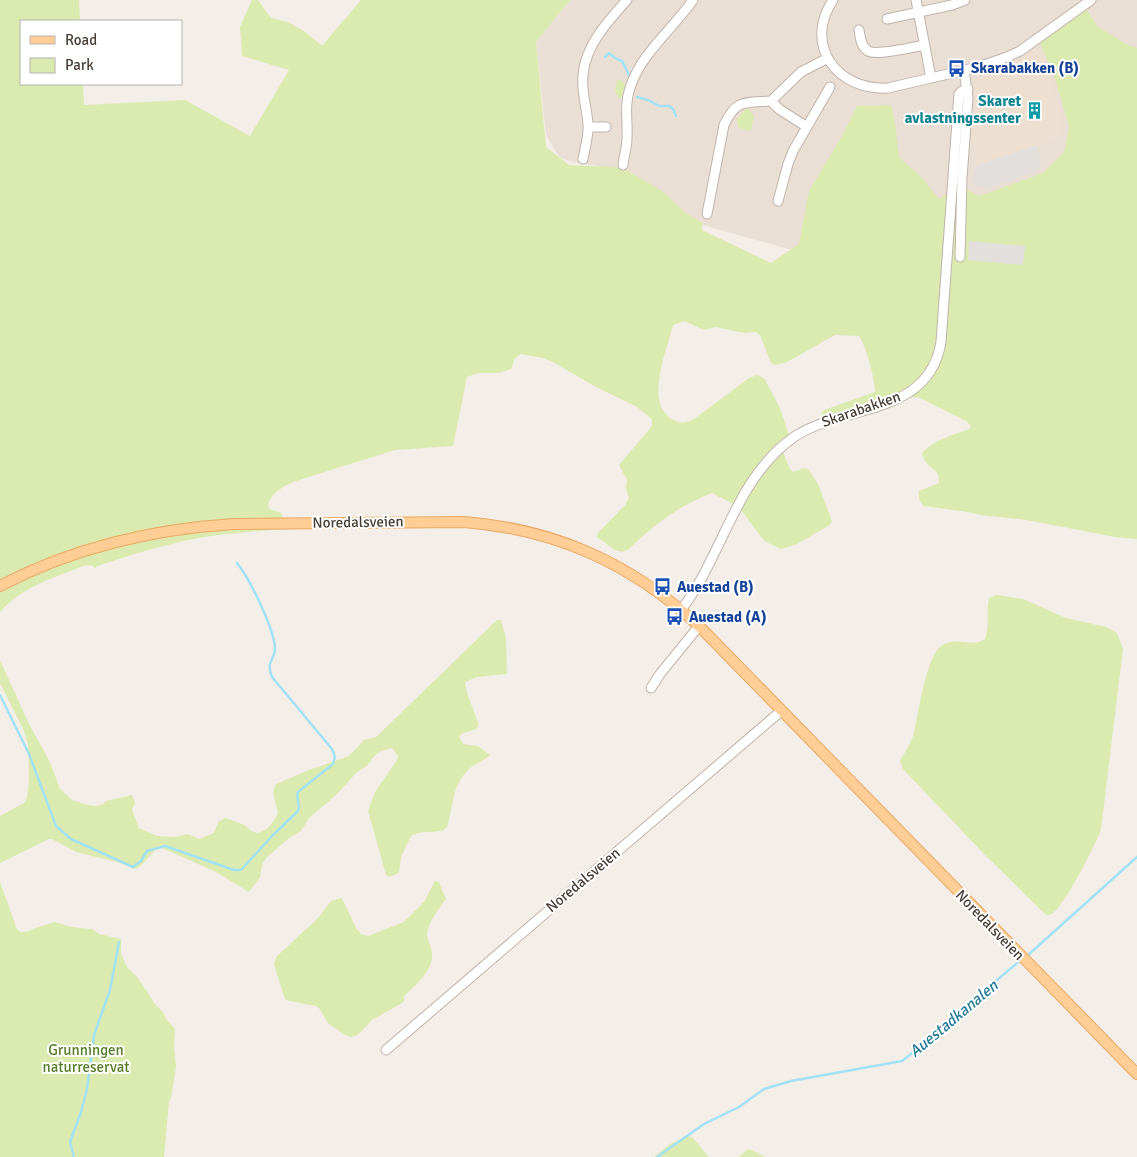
<svg xmlns="http://www.w3.org/2000/svg" width="1137" height="1157" font-family="Signika,sans-serif">
<style>
.residential{fill:#e9dfd5}
.education{fill:#eee0d1}
.green{fill:#dbeaaf}
.parking{fill:#e2dfdd}
.lines{fill:none;stroke-linecap:round;stroke-linejoin:round}
.stream{stroke:#a2e1f3;stroke-width:2.5}
.minor-casing{stroke:#c0b4aa;stroke-width:11}
.major-casing{stroke:#e9a761;stroke-width:12}
.minor{stroke:#fff;stroke-width:9}
.major{stroke:#ffcd96;stroke-width:10}
.labels{text-anchor:middle;stroke-width:4;stroke-linejoin:round;paint-order:stroke}
.transit-label{font-size:15px;font-weight:bold;fill:#164399;stroke:#fff;text-anchor:start}
.culture-label{font-size:15px;font-weight:bold;fill:#0d838f;stroke:#fff;text-anchor:end}
.street-label{font-size:15px;fill:#483e36;stroke:#fff}
.park-label{font-size:15px;fill:#577d26;stroke:#fff}
.water-label{font-size:16px;font-style:italic;fill:#257c97;stroke:#fff}
</style>
<rect width="100%" height="100%" fill="#f4eee8"/>
<path class="residential" d="M570,0H1137V346L670,216L615,169L569,161L559,157L546,135L536,42Z"/>
<path class="education" d="M1037,48L1051,75L1052,89L1062,110L1060,122L1062,133L1057,135L1054,139L976,166L977,150L972,142L975,98L974,82L987,72L1010,64Z"/>
<path class="green" d="M0,0H79L80,21H21V84H83L84,105L185,100L250,136L289,70L242,56L240,27L252,0H258L271,18L288,22L304,31L322,46L361,0H570L536,42L546,147L569,165L615,167L628,171L662,191L687,214L703,223L702,230L771,263L799,244L809,191L842,136L857,106L891,105L895,122L899,157L921,177L939,199L958,185L979,196L1043,173L1064,152L1069,126L1055,79L1040,43L1084,6L1098,27L1128,45L1137,48V539L1115,537L1027,520L980,515L968,512L924,506C920,503 918,497 919,491L939,483C941,467 926,470 922,454C931,440 954,435 969,429L971,426L966,421L918,397C905,397 896,405 884,409C864,417 844,419 823,422L820,416L824,410L875,392C875,379 866,346 859,336L835,335L787,362L775,365L771,363L760,335L756,332L744,333L715,327L704,330L684,321L673,325C667,350 644,403 672,419C681,424 686,423 694,419L749,378L757,375L764,378L780,408L791,441L792,445L783,452L790,469L793,472L804,468L808,469L818,484L832,521L830,525L795,545L781,549L766,542L761,537L739,507L712,493C680,505 653,525 629,549L622,552L615,550L597,537L598,533L625,505L629,498L626,488L627,480L619,465L652,426V419L637,407L594,386L555,363L543,358L521,354L515,358L511,369L499,373H478L467,377L453,446L395,450L296,481C285,485 270,493 268,506L270,509L281,513L287,529C248,532 209,534 172,544C146,550 122,558 97,566L95,568L91,565L83,566C53,578 22,587 0,612Z
M617,80H621L625,84L622,98H619L615,92Z
M747,107L754,116L751,131L739,128L737,119Z
M997,595L1023,599L1066,618L1106,627L1117,633L1123,649L1101,829C1097,843 1064,906 1053,913C1051,915 1049,915 1046,915L983,853L903,769L900,761C905,752 911,743 914,733C918,715 926,657 941,646C956,635 971,649 985,639C990,626 986,612 989,598Z
M497,620H501L506,638L507,674L477,677L465,682L467,693L479,725L476,729L461,734L459,737L463,744L478,746L490,755C483,762 473,764 467,771C452,786 453,808 447,827C438,836 424,828 411,836L401,857L399,873L388,877L386,875L368,811L375,792L397,760L398,756L392,748L381,751L374,756L367,766L357,772L337,794L309,818L301,831L289,838L266,858L262,865L260,877L249,892L216,872L162,848C148,851 148,864 135,869L117,862L76,852L52,839H49L0,863V816L24,803L27,797L29,781L28,744L23,729L0,683V660L28,722L50,762L60,789L72,800L88,805L96,806L103,804L106,801L132,795L135,803L132,810L139,828L157,836L175,837L188,834L199,839L214,833L218,822L225,818C231,820 238,822 244,825C248,827 250,831 254,832C265,836 273,822 278,814C277,804 270,794 276,784L309,770L349,756L364,740L376,737Z
M435,881L439,882L446,899C439,909 429,921 427,933C427,939 431,946 432,952C434,970 416,985 404,996V1002L372,1020L358,1035L351,1037L343,1034L328,1023L319,1008L316,1006L289,1001L285,999L274,965L276,957L319,917L331,901L342,898L356,928L361,934L368,936L404,922L424,902Z
M0,882L17,929L20,932L29,931L32,929L55,922L71,927L92,929L99,934L121,939V954L127,967L138,978L155,1004L163,1012L167,1020L175,1029L174,1044L176,1067L171,1098L169,1101L164,1157H0Z
M688,1136L692,1137L709,1157H654L670,1144Z
M748,1149L752,1150L765,1157H739Z"/>
<path class="parking" d="M1036,145L1041,163L1040,167L1035,172L991,187L976,186L973,183L976,166Z
M969,241L1025,246L1023,265L968,260Z"/>
<g class="lines">
<path class="stream" d="M605,57L609,53L615,58
M617,59L622,61L629,75
M637,97L648,100L659,106H669L673,109L676,116
M0,695L29,754L56,826L71,839L133,867L141,861L147,851L165,846L234,870H241L272,836L298,811C301,804 295,798 298,792L333,764L335,757L332,749L272,677C265,660 276,660 275,647C273,627 250,579 237,563
M1027,956L1137,857
M74,1157L70,1142L81,1112L87,1089L94,1035L110,990L119,942
M657,1157L704,1124L739,1107L764,1089L791,1081L902,1061L929,1040L985,990L1022,959"/>
<defs>
<path id="minor" d="M833,0C803,45 837,91 888,88L978,67L1007,57L1020,51L1091,0
M916,0L931,78
M887,19L952,5L965,0
M859,30C860,37 861,47 868,51C878,56 913,47 925,45
M588,127H606
M807,127L779,109L771,101L801,72L828,58
M583,159C585,148 589,135 588,124C587,108 581,91 583,75C585,46 608,21 627,0
M623,165C624,156 627,147 627,138C628,121 624,105 630,88C641,53 673,29 693,0
M778,201L788,164L793,151L830,87
M707,214L724,125C736,99 745,103 771,101
M960,257L962,178L968,98L964,70
M681,610C723,556 735,478 794,437C843,404 929,417 941,342L959,94L962,91L968,89
M651,688L660,674L699,626
M386,1050L781,711"/>
<path id="major" d="M0,586C72,548 153,529 234,524L464,522C556,529 632,564 699,626L1137,1074"/>
</defs>
<use href="#minor" class="minor-casing"/>
<use href="#major" class="major-casing"/>
<use href="#minor" class="minor"/>
<use href="#major" class="major"/>
</g>
<defs>
<symbol id="bus-bare" viewBox="-9 -9 18 18"><path d="M-5-6H5V4H4V6H2V4H-2V6H-4V4H-5ZM-3.5-4V0h7V-4ZM-3.5 1.2v1.5H-2V1.2ZM2 1.2v1.5H3.5V1.2Z" fill="#1a4fb4" stroke="#fff" stroke-width="2.5" paint-order="stroke"/></symbol>
<symbol id="building-bare" viewBox="-9 -9 18 18"><path d="M-4-6H4V6H1V3H-1V6H-4ZM-2.5-4.3h1.7v1.8h-1.7ZM.8-4.3h1.7v1.8H.8ZM-2.5-1h1.7V.8h-1.7ZM.8-1h1.7V.8H.8Z" fill="#0f9aa8" stroke="#fff" stroke-width="2.5" paint-order="stroke"/></symbol>
</defs>
<g fill-rule="evenodd">
<use href="#bus-bare" x="944" y="56" width="25" height="25"/>
<use href="#building-bare" x="1022" y="98" width="25" height="25"/>
<use href="#bus-bare" x="650" y="574" width="25" height="25"/>
<use href="#bus-bare" x="662" y="604" width="25" height="25"/>
</g>
<g class="labels">
<g class="transit-label">
<text x="971" y="73">Skarabakken (B)</text>
<text x="677" y="592">Auestad (B)</text>
<text x="689" y="622">Auestad (A)</text>
</g>
<g class="culture-label">
<text x="1021" y="106">Skaret<tspan x="1021" dy="17">avlastningssenter</tspan></text>
</g>
<g class="street-label">
<text transform="translate(861 409) rotate(-19)" y="5">Skarabakken</text>
<text transform="translate(358 522) rotate(-1)" y="5">Noredalsveien</text>
<text transform="translate(583 880) rotate(-40)" y="5">Noredalsveien</text>
<text transform="translate(990 925) rotate(46)" y="5">Noredalsveien</text>
</g>
<g class="park-label">
<text x="86" y="1055">Grunningen<tspan x="86" dy="17">naturreservat</tspan></text>
</g>
<g class="water-label">
<text transform="translate(953 1018) rotate(-40)" y="6">Auestadkanalen</text>
</g>
</g>
<rect x="20" y="20" width="162" height="65" fill="#ffffff" stroke="#b6b2af"/>
<rect x="30" y="36" width="25" height="8" fill="#ffcd96" stroke="#b6b2af"/>
<text x="65" y="45" font-size="15" fill="#483e36">Road</text>
<rect x="30" y="58" width="25" height="15" fill="#dbeaaf" stroke="#b6b2af"/>
<text x="65" y="70" font-size="15" fill="#483e36">Park</text>
</svg>
